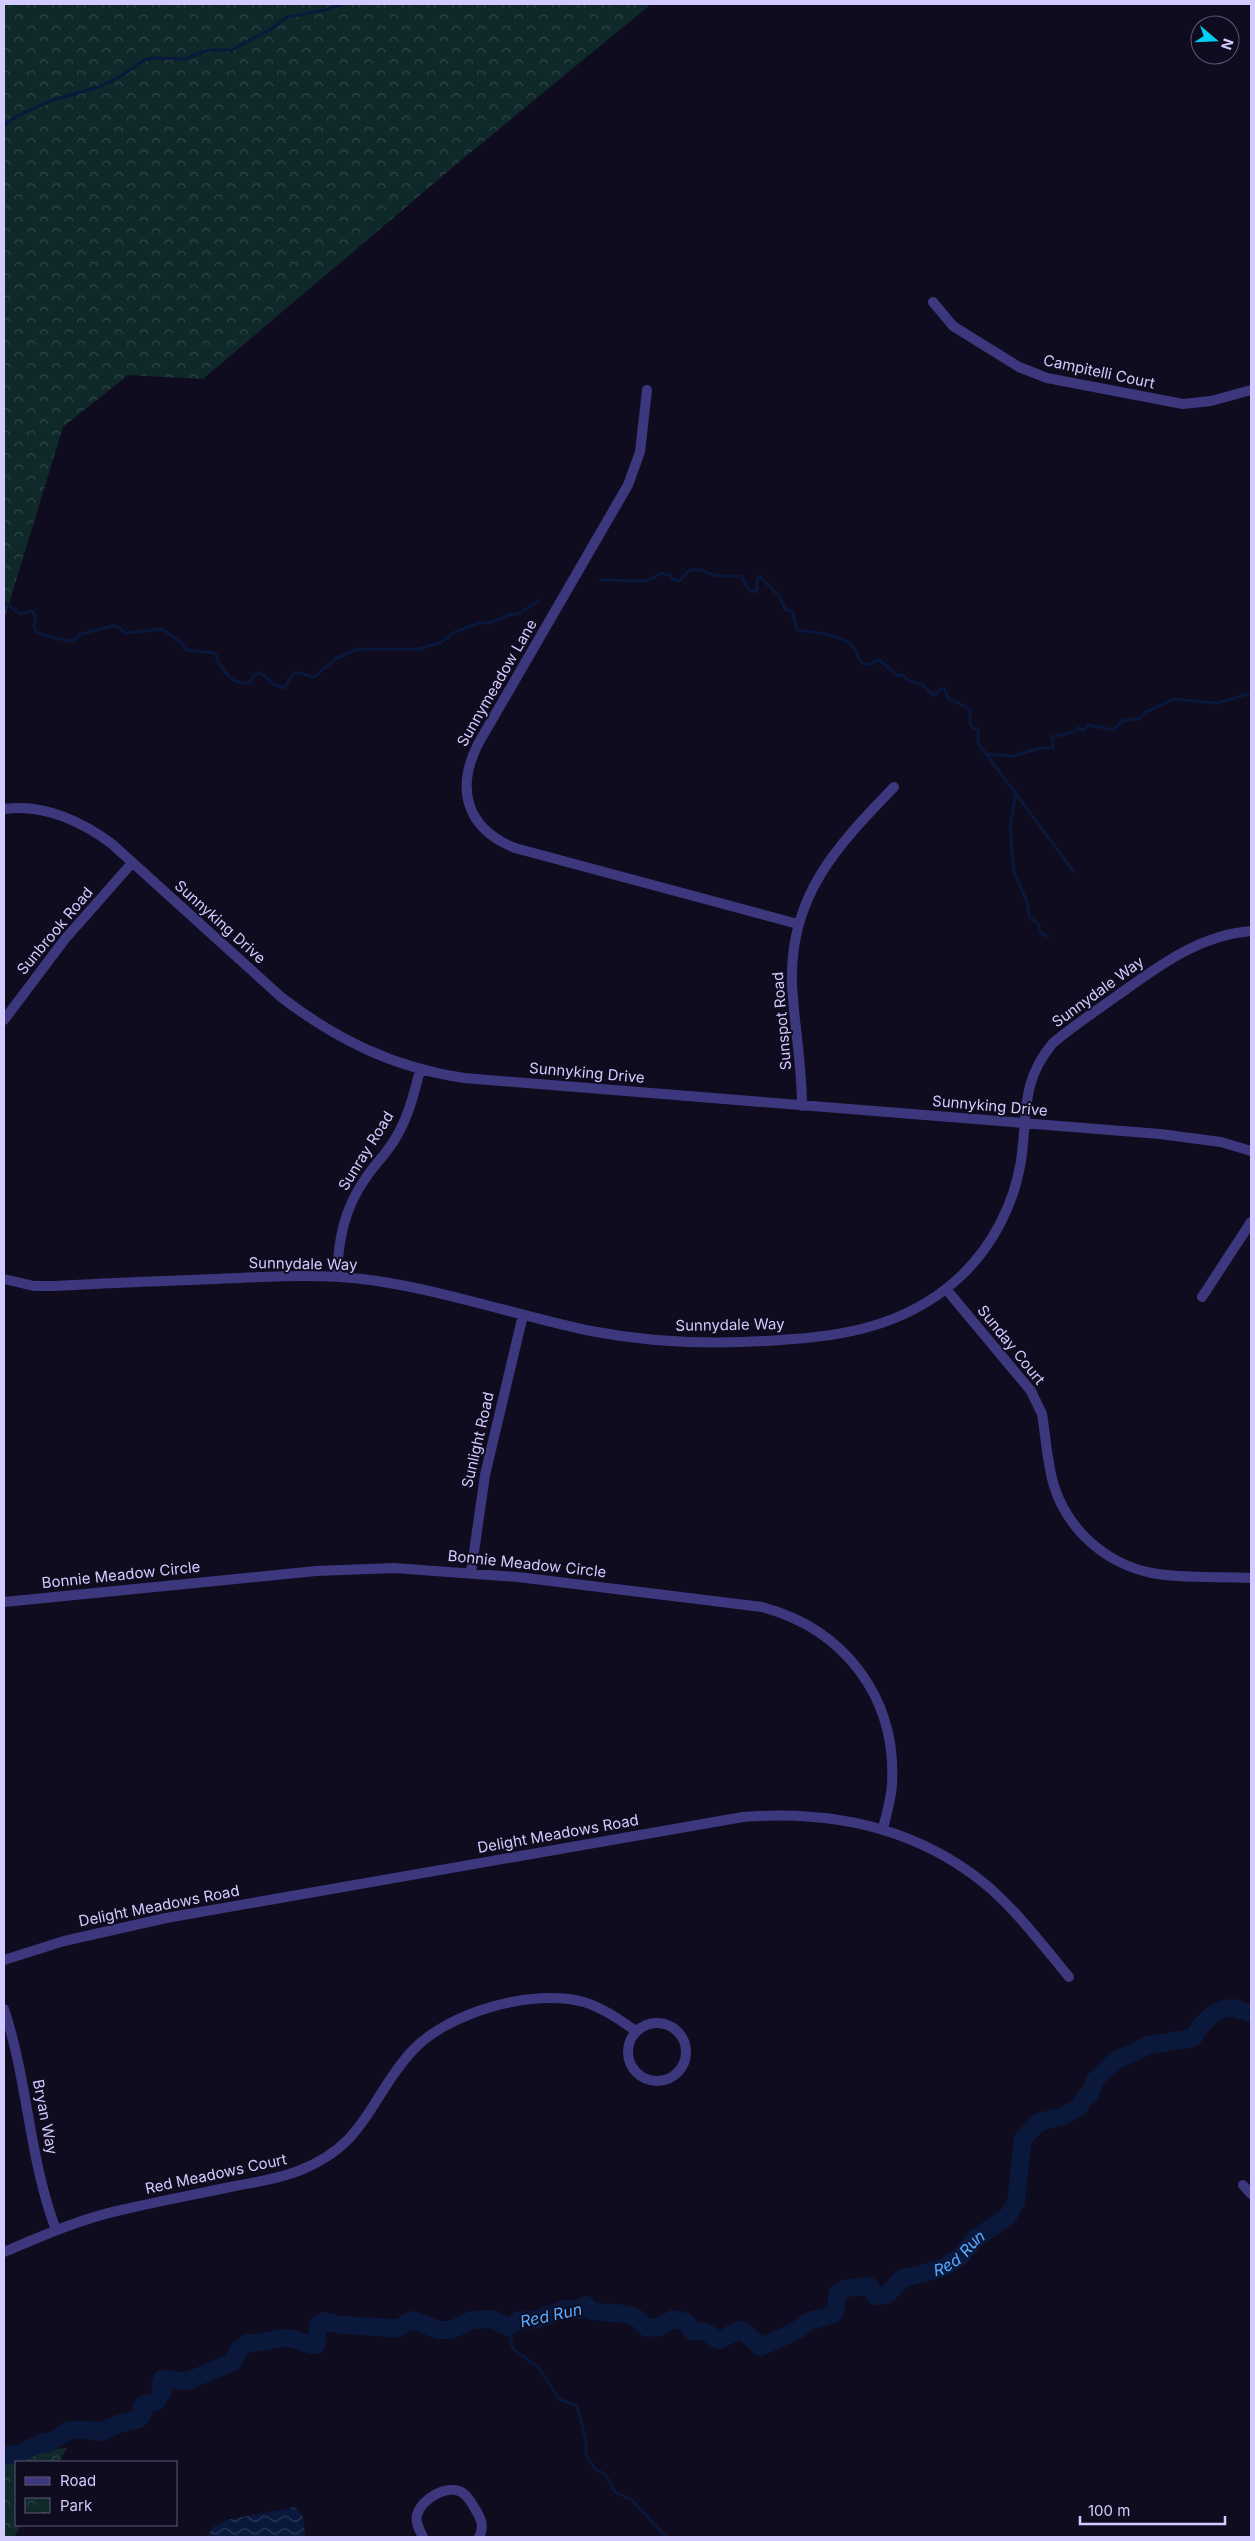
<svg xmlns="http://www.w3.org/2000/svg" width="1255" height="2541" font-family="Inter,sans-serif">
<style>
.park{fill:url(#park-crowns)}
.water{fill:url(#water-waves)}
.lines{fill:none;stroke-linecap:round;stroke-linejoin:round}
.stream{stroke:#09183b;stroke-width:3}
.river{stroke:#09183b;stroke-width:18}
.street{stroke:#3d377e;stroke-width:10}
.labels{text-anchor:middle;stroke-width:4;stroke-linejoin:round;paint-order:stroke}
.street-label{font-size:15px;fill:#d3caff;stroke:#100c1f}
.water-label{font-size:16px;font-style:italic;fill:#58a9ff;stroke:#100c1f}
</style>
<defs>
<pattern id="park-crowns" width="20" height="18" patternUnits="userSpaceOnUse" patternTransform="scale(1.25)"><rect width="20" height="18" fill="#0f2829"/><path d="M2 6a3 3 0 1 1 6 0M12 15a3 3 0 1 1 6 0" fill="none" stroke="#314649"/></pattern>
<pattern id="water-waves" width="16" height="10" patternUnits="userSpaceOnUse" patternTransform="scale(1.25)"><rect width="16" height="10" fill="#09183b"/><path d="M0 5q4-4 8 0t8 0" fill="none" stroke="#2c3858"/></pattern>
</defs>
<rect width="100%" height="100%" fill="#100c1f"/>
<path class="park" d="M4,4H651L458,163L203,379L128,375L63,427L4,620Z
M67,2448L59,2462H16V2525H21L14,2537H4V2455Z"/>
<path class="water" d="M294,2507C306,2513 304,2526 305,2537H207L214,2526L226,2520Z"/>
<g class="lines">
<path class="stream" d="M4,125L17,116L53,100L99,87L123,75L144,60L154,58L185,59L207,50H232L271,29L287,17L325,10L343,4
M601,580L642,581L651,579L661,573L670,575L672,579L679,581L690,570H701L716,576H741L748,589L754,592L757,590V579L760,577L779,596L786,610L792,611L797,630C815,633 840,633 853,647C859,654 856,660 866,665L879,660L899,676L903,675C908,683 914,681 921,684C927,687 928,693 935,695L939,690L944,689L948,698L970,709V724L973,728L978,729V743L1074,872
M4,602L20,614L32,611L36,617L34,628L37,633L68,641L74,640L81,634L113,626H117L125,633L161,629L181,642L186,650L215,653C220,668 232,686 250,683L254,675L260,673L275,685L285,688C296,664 294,674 315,677L335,659L358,649H418L440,643L455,632L479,623H489L509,615L520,613L538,601
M988,754L1013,756L1041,748H1053L1052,737L1074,732L1078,728L1084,730L1088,725L1114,730L1122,721L1140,718L1146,712L1174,699L1218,703L1251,693
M1016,791L1010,827L1014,872L1027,902L1029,916L1039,925L1040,933L1047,936
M508,2327L513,2349L539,2368L559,2399L577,2406L586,2440V2455L595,2469L605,2474L615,2492L632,2500L666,2537"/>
<path class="river" id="s1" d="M4,2456L18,2454L43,2442L47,2444L68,2431L79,2429L101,2432L118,2424L139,2419L143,2414L142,2407L144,2404L156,2402L163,2391L160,2385L162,2379L188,2381L233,2362L238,2350L247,2343C262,2344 274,2338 288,2338C298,2339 306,2345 316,2345L318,2325L323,2321L343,2325L391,2328H398L412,2320L439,2330H451L472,2320L491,2319L508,2327L517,2321L538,2319L565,2309L579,2310L586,2305L589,2310C604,2315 623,2310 638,2319C641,2321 644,2326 647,2328L660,2327L673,2319L686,2322L692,2331L706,2332L718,2340C727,2339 732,2331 742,2330L761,2347L798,2330L809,2321L832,2315L836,2310L837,2294L847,2288L869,2286L876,2296L887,2295L901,2279L940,2269L949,2264L960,2257L975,2239L1008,2216L1016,2202L1023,2139L1039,2122L1063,2116L1079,2107L1085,2097L1090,2095L1095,2080L1115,2061L1149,2045L1193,2038C1201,2024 1215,2007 1233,2008C1239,2008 1244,2013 1251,2013"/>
<path class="street" d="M933,302L953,326L1019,367L1047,378L1183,404L1211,401L1251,390
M647,390L640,452L628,485L478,744C455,790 467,829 515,848L798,924
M4,809C43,804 81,821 112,844L281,997C337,1040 395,1068 464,1078L1160,1134L1221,1142L1251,1151
M4,1020L65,939L132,863
M802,1106C802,1064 794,1025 792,984C789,896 837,846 894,787
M337,1277C338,1241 344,1209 365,1179C374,1165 387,1153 395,1139C408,1118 414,1094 420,1070
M4,1279L34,1286H55C108,1283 162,1281 216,1279C267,1277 319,1273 370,1280C444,1290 518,1316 591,1331C658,1344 725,1345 793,1339C856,1335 915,1320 962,1275C993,1245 1014,1204 1021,1161C1028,1114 1020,1082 1053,1043C1073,1026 1096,1011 1118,995C1159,966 1199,935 1251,931
M946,1289L1031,1391L1042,1414C1046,1438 1047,1463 1054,1486C1068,1530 1106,1564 1152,1573C1184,1579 1219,1576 1251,1578
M1202,1297L1251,1222
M471,1573L485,1475L523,1315
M4,1602L316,1571L394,1568L518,1577L762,1607C845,1629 897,1698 892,1785C891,1800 886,1815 883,1829
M4,1960L64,1941L166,1918L743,1817C834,1810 920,1828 991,1889C1020,1915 1044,1947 1069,1977
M4,2009C28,2081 29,2159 56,2230
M628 2052a29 29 0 1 1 58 0a29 29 0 1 1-58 0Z
M1243,2185L1251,2194
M4,2252C42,2236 80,2219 121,2210C159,2201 197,2194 235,2186C256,2182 278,2179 298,2171C368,2144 369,2098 412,2051C448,2012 533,1988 584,2002C603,2008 620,2020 636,2031
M423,2537C420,2531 415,2523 417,2515C421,2499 448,2483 463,2493C470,2498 473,2506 477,2512C482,2521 484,2528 479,2537"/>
</g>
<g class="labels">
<g class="street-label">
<text transform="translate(1099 372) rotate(12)" y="5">Campitelli Court</text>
<text transform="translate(497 683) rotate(-60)" y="5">Sunnymeadow Lane</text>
<text transform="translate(220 922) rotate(42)" y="5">Sunnyking Drive</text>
<text transform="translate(55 931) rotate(-50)" y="5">Sunbrook Road</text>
<text transform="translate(1098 992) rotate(-36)" y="5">Sunnydale Way</text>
<text transform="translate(782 1021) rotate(-95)" y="5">Sunspot Road</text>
<text transform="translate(587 1073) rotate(5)" y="5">Sunnyking Drive</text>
<text transform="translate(990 1106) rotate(5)" y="5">Sunnyking Drive</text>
<text transform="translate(366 1151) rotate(-58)" y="5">Sunray Road</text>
<text transform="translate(303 1264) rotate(1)" y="5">Sunnydale Way</text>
<text transform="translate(730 1325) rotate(-1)" y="5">Sunnydale Way</text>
<text transform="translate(1011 1345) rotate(51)" y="5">Sunday Court</text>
<text transform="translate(478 1440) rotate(-77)" y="5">Sunlight Road</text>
<text transform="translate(527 1564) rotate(6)" y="5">Bonnie Meadow Circle</text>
<text transform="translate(121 1575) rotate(-6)" y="5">Bonnie Meadow Circle</text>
<text transform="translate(558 1834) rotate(-10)" y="5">Delight Meadows Road</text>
<text transform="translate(159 1906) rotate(-11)" y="5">Delight Meadows Road</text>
<text transform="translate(45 2117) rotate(79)" y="5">Bryan Way</text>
<text transform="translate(216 2174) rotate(-12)" y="5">Red Meadows Court</text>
</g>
<g class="water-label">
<text dy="6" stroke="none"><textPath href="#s1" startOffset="1119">Red Run</textPath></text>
<text transform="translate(551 2315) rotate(-12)" y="6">Red Run</text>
</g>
</g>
<rect width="1255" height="2541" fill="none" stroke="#d3caff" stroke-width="10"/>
<rect x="15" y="2461" width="162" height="65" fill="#100c1f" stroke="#5e5879"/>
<rect x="25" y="2477" width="25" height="8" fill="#3d377e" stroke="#5e5879"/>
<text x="60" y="2486" font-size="15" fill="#d3caff">Road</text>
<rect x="25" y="2498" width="25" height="15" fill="url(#park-crowns)" stroke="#5e5879"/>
<text x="60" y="2511" font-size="15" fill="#d3caff">Park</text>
<g transform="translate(1215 40) rotate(109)"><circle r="24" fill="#100c1f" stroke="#5e5879"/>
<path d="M0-4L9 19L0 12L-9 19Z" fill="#00cff4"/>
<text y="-8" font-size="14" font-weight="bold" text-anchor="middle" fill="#d3caff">N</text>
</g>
<path d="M1080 2516v8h145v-8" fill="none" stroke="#d3caff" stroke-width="2.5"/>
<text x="1088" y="2516" font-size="15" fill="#d3caff" stroke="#100c1f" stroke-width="4" paint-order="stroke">100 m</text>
</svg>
